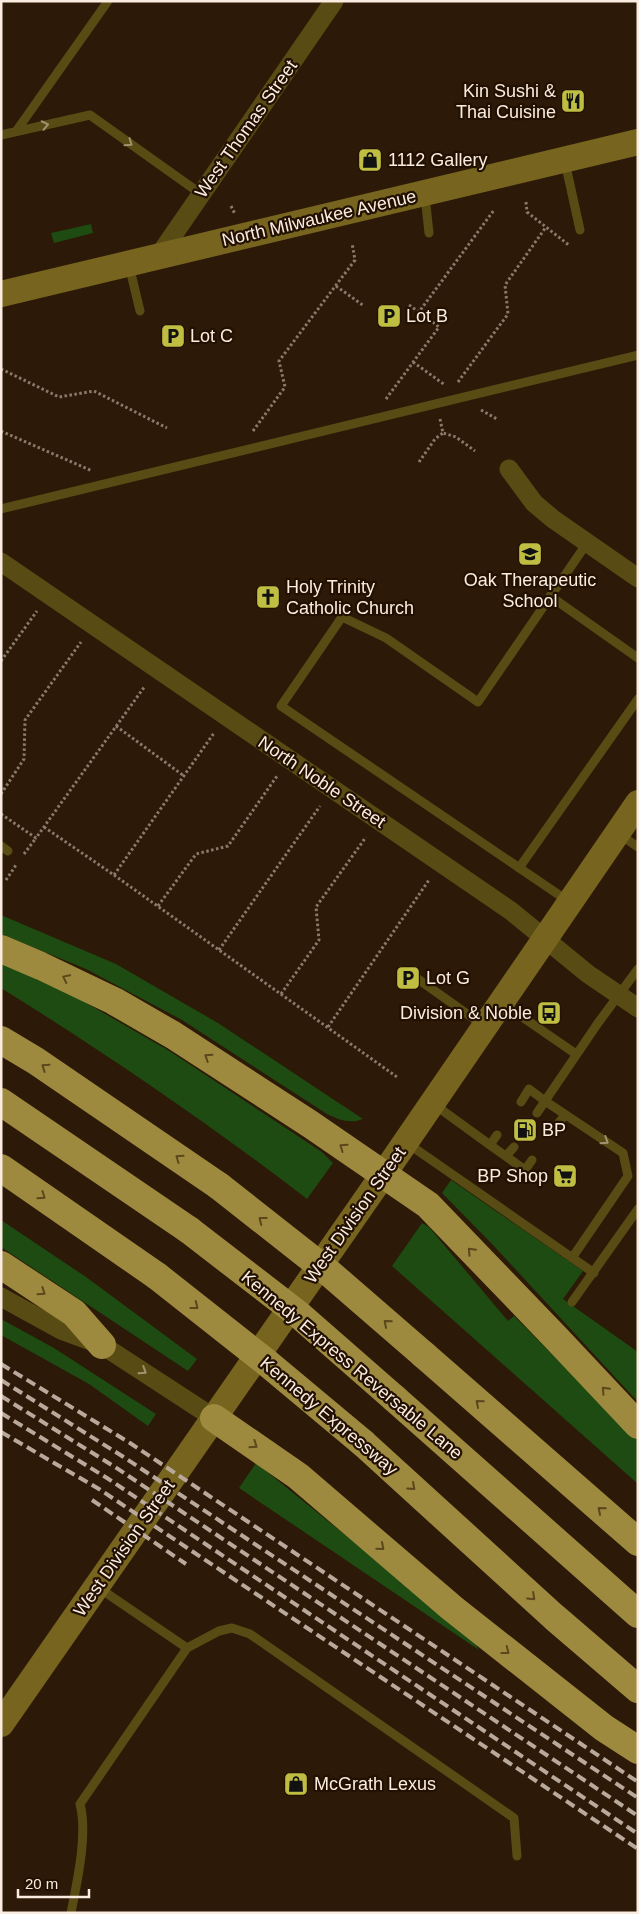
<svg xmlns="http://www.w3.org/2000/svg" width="639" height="1914" font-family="Helvetica,sans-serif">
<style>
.green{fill:#1d4b11}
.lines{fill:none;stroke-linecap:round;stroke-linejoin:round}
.path{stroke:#8a7a6b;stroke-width:3;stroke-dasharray:2.5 2.5;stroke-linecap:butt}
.service{stroke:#594b14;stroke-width:9}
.minor{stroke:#594b14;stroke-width:19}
.secondary{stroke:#76641f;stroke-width:26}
.motorway{stroke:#9e8a3e;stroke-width:28}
.rail{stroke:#b9a99c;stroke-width:4;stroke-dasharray:10 5;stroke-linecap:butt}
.motorway-bridge{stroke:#9e8a3e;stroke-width:28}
.oneway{stroke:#a19370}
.oneway2{stroke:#5a471c}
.labels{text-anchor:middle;stroke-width:4.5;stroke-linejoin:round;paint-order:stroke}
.poi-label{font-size:18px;fill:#faece1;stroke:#221001;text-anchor:start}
.street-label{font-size:18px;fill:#faece1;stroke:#221001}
</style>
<rect width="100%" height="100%" fill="#2c1907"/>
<path class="green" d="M91,224L93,233L54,243L51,233Z
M1,915L116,964L218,1023L363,1119C350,1124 339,1120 327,1114L182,1020L86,969L1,934Z
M1,961L64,990L171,1052L322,1152L333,1163L307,1199C208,1123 107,1054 1,988Z
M451,1180L583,1271L563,1299L638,1352V1402L493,1245L442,1193Z
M1,1220L86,1277L197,1359L188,1371L1,1247Z
M422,1223L429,1227L508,1321L514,1316L638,1440V1484L392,1266Z
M1,1319L54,1348L156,1414L148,1426L89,1384L1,1335Z
M256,1463L472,1637L479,1650L239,1488Z"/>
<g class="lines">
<path class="path" d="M526,202L527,212L570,246
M231,206L235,214
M336,286L364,306
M409,305L419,312L494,210
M413,362L445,385
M1,369L59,397L94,391L167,428
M458,382L508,314L505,285L546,227
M386,399L439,327L419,312
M481,410L497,419
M440,419L443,433L456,437L475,451
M1,431L92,471
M253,431L285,387L279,361L355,260L352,243
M419,462L435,439L443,433
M1,661L37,611
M116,726L184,776
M1,794L24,759L25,720L81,642
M1,814L36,838L145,686
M44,827L114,875L214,733
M24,854L36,838
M114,875L397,1077
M6,880L16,865
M158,906L196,854L228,846L277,776
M219,950L320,806
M281,994L319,940L316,907L366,837
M328,1027L429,880"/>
<path class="service" d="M17,130L108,1
M1,135L90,115L201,194
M565,162L580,230
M425,196L429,233
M129,265L140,311
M1,509L638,355
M550,596L638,658
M619,834L638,847
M1,846L8,851
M519,868L638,699
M568,901L281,706L342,617L386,638L478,702L587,543
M408,972L484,1026
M502,1003L576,1054
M521,1102L529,1089L545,1101L537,1113
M435,1105L490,1145L497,1135
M556,1126L565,1115
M407,1143L594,1273
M490,1145L525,1170L532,1160
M506,1156L514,1147
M572,1258L628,1176L623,1153L545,1101L598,1023L638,969
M572,1302L638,1209
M99,1588L187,1648
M71,1913C77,1882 88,1834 80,1804L187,1648L219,1631L232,1628L250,1634L514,1818L517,1856"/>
<path class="minor" d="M158,257L334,1
M509,469L534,503L553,519L638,578
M1,562L511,911L588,974L638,1008
M1,1297L61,1330L102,1345L214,1418"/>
<path class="secondary" d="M1,294L638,142
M1,1724L383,1175L638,803"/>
<path class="motorway" d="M1,949L41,966L114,1001L173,1035L310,1124L428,1205L557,1339L638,1425
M1,1040L36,1061L219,1186
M1,1102L189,1230
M1,1168L157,1276
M1,1265L74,1313L102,1345
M424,1355L638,1542
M394,1398L638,1614
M214,1418L298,1476L452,1608L604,1728L638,1750
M363,1443L554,1617L638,1689"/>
<path class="rail" d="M1,1364L130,1443L638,1782
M1,1380L122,1456L638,1798
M1,1396L115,1467L638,1816
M1,1413L107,1478L638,1834
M1,1432L99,1489L638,1849
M92,1500L186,1564"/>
<path class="motorway-bridge" d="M219,1186L327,1271L424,1355
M189,1230L298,1314L394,1398
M157,1276L266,1362L363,1443"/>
</g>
<defs><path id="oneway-chevron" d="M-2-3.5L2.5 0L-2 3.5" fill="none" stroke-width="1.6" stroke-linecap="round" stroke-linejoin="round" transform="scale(1.25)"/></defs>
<g class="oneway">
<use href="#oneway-chevron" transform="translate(45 125) rotate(-12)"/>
<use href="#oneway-chevron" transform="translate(129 143) rotate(35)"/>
<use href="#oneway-chevron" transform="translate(605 1141) rotate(33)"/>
<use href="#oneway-chevron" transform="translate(143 1371) rotate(33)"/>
</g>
<g class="oneway2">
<use href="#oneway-chevron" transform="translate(66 978) rotate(-154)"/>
<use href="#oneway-chevron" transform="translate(208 1057) rotate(-147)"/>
<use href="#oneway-chevron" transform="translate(45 1067) rotate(-146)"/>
<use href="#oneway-chevron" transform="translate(343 1147) rotate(-145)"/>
<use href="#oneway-chevron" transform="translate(179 1158) rotate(-145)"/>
<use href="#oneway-chevron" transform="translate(42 1196) rotate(35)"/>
<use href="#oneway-chevron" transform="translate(262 1220) rotate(-142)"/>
<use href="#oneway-chevron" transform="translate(471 1251) rotate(-133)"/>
<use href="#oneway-chevron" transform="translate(42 1292) rotate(34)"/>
<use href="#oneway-chevron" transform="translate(195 1306) rotate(38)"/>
<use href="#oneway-chevron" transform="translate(387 1323) rotate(-139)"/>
<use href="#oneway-chevron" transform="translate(605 1390) rotate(-133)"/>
<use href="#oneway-chevron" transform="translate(479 1403) rotate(-139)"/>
<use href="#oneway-chevron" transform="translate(254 1445) rotate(35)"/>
<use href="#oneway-chevron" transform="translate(412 1487) rotate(42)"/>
<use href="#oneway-chevron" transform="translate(601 1510) rotate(-139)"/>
<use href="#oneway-chevron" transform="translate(381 1547) rotate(41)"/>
<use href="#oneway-chevron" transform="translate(532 1597) rotate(43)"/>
<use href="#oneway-chevron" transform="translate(506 1651) rotate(38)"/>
</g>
<defs>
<symbol id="restaurant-square" viewBox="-11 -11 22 22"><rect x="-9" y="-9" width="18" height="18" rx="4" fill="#bfbe42" stroke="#221001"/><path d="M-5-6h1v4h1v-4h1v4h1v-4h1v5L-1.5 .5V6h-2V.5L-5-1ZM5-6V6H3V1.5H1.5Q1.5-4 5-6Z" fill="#111"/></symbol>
<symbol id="shop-square" viewBox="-11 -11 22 22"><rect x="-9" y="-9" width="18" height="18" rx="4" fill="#bfbe42" stroke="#221001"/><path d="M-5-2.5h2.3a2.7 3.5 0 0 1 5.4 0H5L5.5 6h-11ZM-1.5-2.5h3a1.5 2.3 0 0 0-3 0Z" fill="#111"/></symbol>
<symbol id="parking-square" viewBox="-11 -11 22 22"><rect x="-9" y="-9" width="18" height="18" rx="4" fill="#bfbe42" stroke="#221001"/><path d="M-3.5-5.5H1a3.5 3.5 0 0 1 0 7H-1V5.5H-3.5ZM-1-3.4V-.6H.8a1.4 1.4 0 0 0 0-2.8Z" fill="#111"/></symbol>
<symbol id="school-square" viewBox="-11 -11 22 22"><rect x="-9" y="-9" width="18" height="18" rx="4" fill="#bfbe42" stroke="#221001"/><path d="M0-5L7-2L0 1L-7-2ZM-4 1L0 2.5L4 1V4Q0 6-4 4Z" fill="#111"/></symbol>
<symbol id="church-square" viewBox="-11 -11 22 22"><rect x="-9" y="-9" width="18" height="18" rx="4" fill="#bfbe42" stroke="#221001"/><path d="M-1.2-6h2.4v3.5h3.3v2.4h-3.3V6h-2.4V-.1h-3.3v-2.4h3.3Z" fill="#111"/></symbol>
<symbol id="bus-square" viewBox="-11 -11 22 22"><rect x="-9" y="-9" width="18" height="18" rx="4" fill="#bfbe42" stroke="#221001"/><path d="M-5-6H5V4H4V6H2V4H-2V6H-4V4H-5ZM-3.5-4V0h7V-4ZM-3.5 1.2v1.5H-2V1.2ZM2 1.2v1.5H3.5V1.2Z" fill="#111"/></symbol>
<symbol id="fuel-square" viewBox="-11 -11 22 22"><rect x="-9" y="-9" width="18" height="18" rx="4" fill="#bfbe42" stroke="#221001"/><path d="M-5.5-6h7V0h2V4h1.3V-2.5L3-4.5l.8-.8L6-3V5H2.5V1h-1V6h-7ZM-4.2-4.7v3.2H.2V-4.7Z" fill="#111"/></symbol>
<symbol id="supermarket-square" viewBox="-11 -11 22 22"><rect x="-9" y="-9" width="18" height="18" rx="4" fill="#bfbe42" stroke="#221001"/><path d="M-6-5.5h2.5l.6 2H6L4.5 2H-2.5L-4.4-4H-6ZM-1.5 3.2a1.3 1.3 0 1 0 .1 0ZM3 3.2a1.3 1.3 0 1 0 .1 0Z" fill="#111"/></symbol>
</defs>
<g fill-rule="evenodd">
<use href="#restaurant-square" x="559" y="87" width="28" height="28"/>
<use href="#shop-square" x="356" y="146" width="28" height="28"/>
<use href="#parking-square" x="375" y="302" width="28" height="28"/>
<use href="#parking-square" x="159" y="322" width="28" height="28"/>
<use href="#school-square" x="516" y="540" width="28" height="28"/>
<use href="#church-square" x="254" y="583" width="28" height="28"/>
<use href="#parking-square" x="394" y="964" width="28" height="28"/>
<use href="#bus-square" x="535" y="999" width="28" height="28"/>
<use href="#fuel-square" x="511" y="1116" width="28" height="28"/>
<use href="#supermarket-square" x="551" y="1162" width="28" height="28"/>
<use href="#shop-square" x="282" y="1770" width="28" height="28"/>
</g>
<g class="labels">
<g class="poi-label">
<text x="556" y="97" text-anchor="end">Kin Sushi &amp;<tspan x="556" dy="21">Thai Cuisine</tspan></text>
<text x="388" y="166">1112 Gallery</text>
<text x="406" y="322">Lot B</text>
<text x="190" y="342">Lot C</text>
<text x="530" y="586" text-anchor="middle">Oak Therapeutic<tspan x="530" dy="21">School</tspan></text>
<text x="286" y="593">Holy Trinity<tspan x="286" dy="21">Catholic Church</tspan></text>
<text x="426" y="984">Lot G</text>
<text x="532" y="1019" text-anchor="end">Division &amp; Noble</text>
<text x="542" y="1136">BP</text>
<text x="548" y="1182" text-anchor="end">BP Shop</text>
<text x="314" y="1790">McGrath Lexus</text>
</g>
<g class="street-label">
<text transform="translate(246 129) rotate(-55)" y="6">West Thomas Street</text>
<text transform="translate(319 218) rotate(-13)" y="6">North Milwaukee Avenue</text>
<text transform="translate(322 782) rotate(34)" y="6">North Noble Street</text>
<text transform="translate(355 1215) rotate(-55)" y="6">West Division Street</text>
<text transform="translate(352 1365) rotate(40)" y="6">Kennedy Express Reversable Lane</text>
<text transform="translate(329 1416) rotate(40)" y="6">Kennedy Expressway</text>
<text transform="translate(124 1548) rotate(-55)" y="6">West Division Street</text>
</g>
</g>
<rect width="639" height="1914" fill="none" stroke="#faece1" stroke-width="5"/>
<path d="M18 1889v8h71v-8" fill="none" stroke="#faece1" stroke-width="2.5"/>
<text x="25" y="1889" font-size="15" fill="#faece1" stroke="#221001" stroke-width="4" paint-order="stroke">20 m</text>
</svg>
